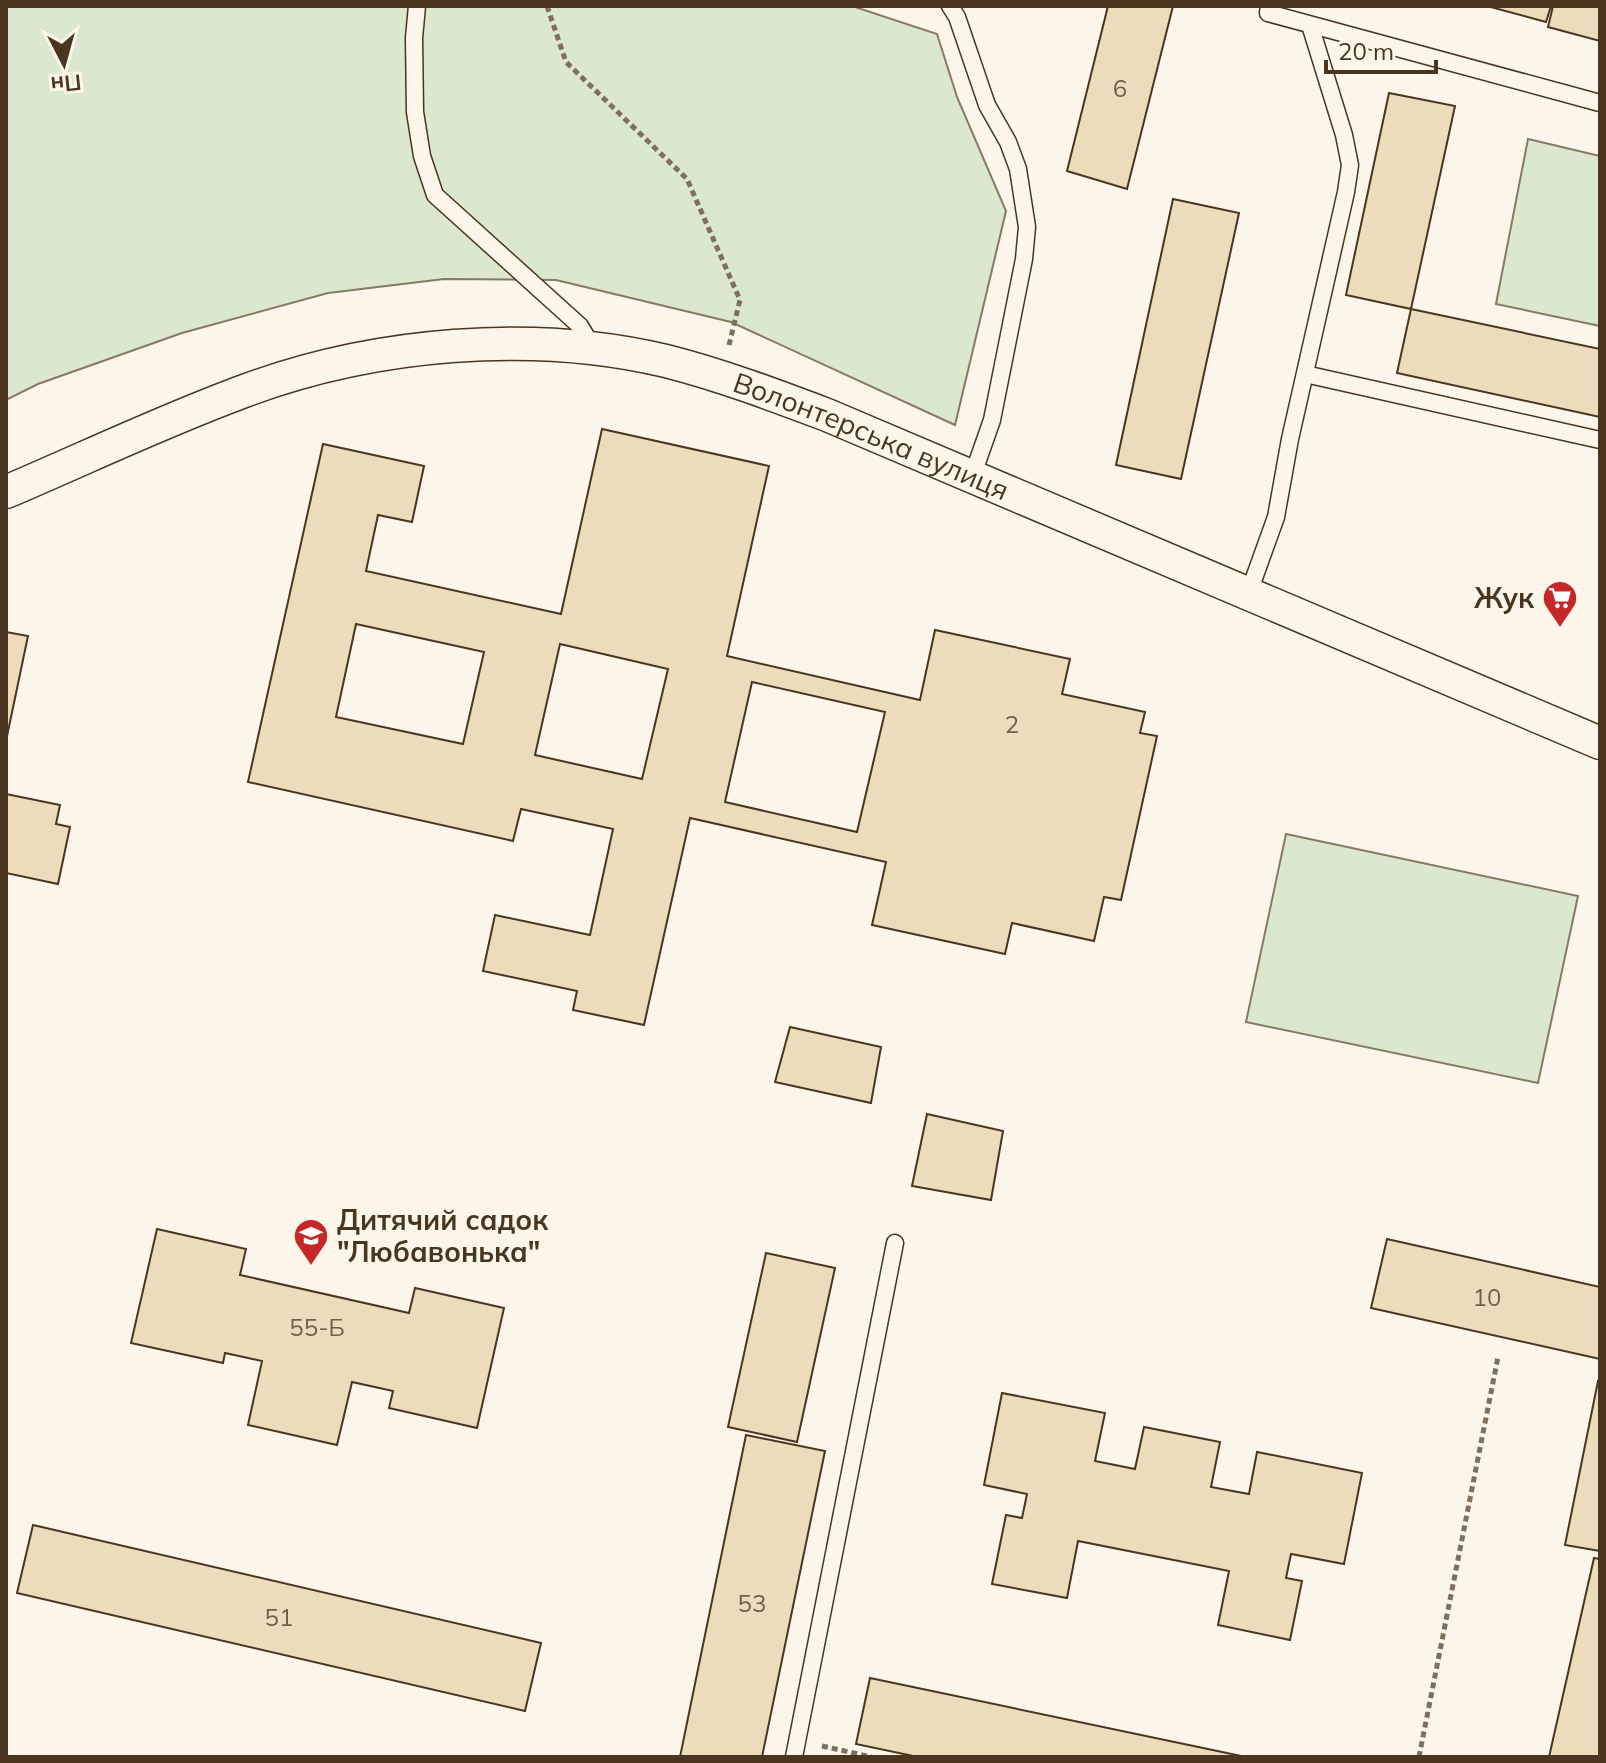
<svg xmlns="http://www.w3.org/2000/svg" width="1606" height="1763" font-family="Mulish,sans-serif">
<style>
.green{fill:#dce7d0;stroke:#887966;stroke-width:2}
.building{fill:#ecdcbc;stroke:#4a3520;stroke-width:2;fill-rule:evenodd}
.lines{fill:none;stroke-linecap:round;stroke-linejoin:round}
.service-casing{stroke:#4a3520;stroke-width:19}
.minor-casing{stroke:#4a3520;stroke-width:35}
.path{stroke:#7f6f5c;stroke-width:5;stroke-dasharray:6 4;stroke-linecap:butt}
.service{stroke:#fbf6e9;stroke-width:16}
.minor{stroke:#fbf6e9;stroke-width:32}
.labels{text-anchor:middle;stroke-width:6;stroke-linejoin:round;paint-order:stroke}
.number-label{font-size:24px;fill:#725f47}
.street-label{font-size:28px;fill:#4a3520;stroke:#fbf6e9}
.poi-label{font-size:28px;font-weight:bold;fill:#4a3520;stroke:#fbf6e9;text-anchor:end}
</style>
<rect width="100%" height="100%" fill="#fbf6e9"/>
<path class="green" d="M6,6H852L937,34L957,97L1006,211L955,425L731,322L556,280L444,279L328,293L182,333L38,384L6,400Z
M1528,139L1600,156V326L1496,304Z
M1286,834L1578,896L1538,1083L1246,1022Z"/>
<path class="building" d="M1108,6H1173L1127,189L1067,171Z
M1487,6H1551L1546,22Z
M1553,6H1600V41L1548,27Z
M1389,93L1455,106L1411,309L1346,295Z
M1173,199L1239,213L1181,479L1116,465Z
M1411,309L1600,349V417L1397,373Z
M602,429L769,466L727,656L920,700L935,630L1070,659L1062,694L1145,712L1140,733L1157,736L1121,900L1104,897L1094,941L1012,923L1005,954L872,925L886,862L690,818L644,1025L573,1010L577,991L483,971L495,915L590,935L613,829L521,809L513,841L248,782L323,444L424,466L412,522L378,515L366,571L561,614ZM356,624L484,652L463,744L336,717ZM560,644L668,669L642,779L535,755ZM752,682L885,712L857,832L725,802Z
M6,632L28,636L6,741Z
M6,794L60,805L56,824L70,827L58,884L6,873Z
M790,1027L881,1047L871,1103L775,1082Z
M927,1114L1003,1131L991,1200L912,1186Z
M157,1229L246,1249L240,1275L409,1313L415,1288L504,1308L477,1428L389,1408L393,1391L352,1382L337,1445L248,1425L262,1361L225,1353L223,1363L131,1343Z
M1387,1239L1600,1287V1359L1371,1308Z
M766,1253L835,1268L797,1442L728,1427Z
M1598,1381L1600,1382V1551L1565,1545Z
M1002,1393L1105,1413L1095,1461L1135,1469L1144,1427L1220,1442L1211,1487L1249,1494L1257,1452L1362,1473L1344,1564L1291,1554L1286,1578L1302,1581L1290,1640L1218,1625L1229,1571L1078,1541L1067,1598L992,1584L1006,1515L1022,1518L1027,1494L984,1485Z
M746,1435L825,1451L762,1757H680Z
M33,1525L541,1643L525,1711L17,1593Z
M1594,1558L1600,1559V1757H1549Z
M870,1678L1246,1757H918L856,1744Z"/>
<g class="lines">
<defs>
<path id="service" d="M417,6L414,38L415,112L422,156L435,195L580,326L586,336L587,347
M950,6L957,17L987,105L1008,142L1018,169L1027,227L1024,259L992,420L972,477
M1269,6L1268,13L1600,103
M1305,374L1600,440
M1248,595L1276,517L1290,439L1346,192L1350,165L1344,135L1310,25
M794,1757L895,1243"/>
<g id="minor">
<path id="s1" d="M6,492C86,458 165,420 247,390C374,343 533,329 666,361C721,375 774,395 827,415L1600,743"/>
</g>
</defs>
<use href="#service" class="service-casing"/>
<use href="#minor" class="minor-casing"/>
<path class="path" d="M547,6L566,62L687,179L740,300L729,345
M822,1746L872,1757
M1419,1757L1498,1357"/>
<use href="#service" class="service"/>
<use href="#minor" class="minor"/>
</g>
<defs>
<symbol id="supermarket-pin" viewBox="-11 -11 22 30"><path d="M0 17L-7.5 6A9.5 9.5 0 1 1 7.5 6Z" fill="#c62828" stroke="#fbf6e9"/><path d="M-6-5.5h2.5l.6 2H6L4.5 2H-2.5L-4.4-4H-6ZM-1.5 3.2a1.3 1.3 0 1 0 .1 0ZM3 3.2a1.3 1.3 0 1 0 .1 0Z" fill="#fff"/></symbol>
<symbol id="school-pin" viewBox="-11 -11 22 30"><path d="M0 17L-7.5 6A9.5 9.5 0 1 1 7.5 6Z" fill="#c62828" stroke="#fbf6e9"/><path d="M0-5L7-2L0 1L-7-2ZM-4 1L0 2.5L4 1V4Q0 6-4 4Z" fill="#fff"/></symbol>
</defs>
<g fill-rule="evenodd">
<use href="#supermarket-pin" x="1540" y="578" width="40" height="54"/>
<use href="#school-pin" x="291" y="1216" width="40" height="54"/>
</g>
<g class="labels">
<g class="number-label">
<text x="1120" y="97">6</text>
<text x="1012" y="733">2</text>
<text x="1487" y="1306">10</text>
<text x="317" y="1336">55-Б</text>
<text x="752" y="1612">53</text>
<text x="279" y="1626">51</text>
</g>
<g class="street-label">
<text dy="10" stroke="none"><textPath href="#s1" startOffset="906">Волонтерська вулиця</textPath></text>
</g>
<g class="poi-label">
<text x="1534" y="608">Жук</text>
<text x="337" y="1230" text-anchor="start">Дитячий садок<tspan x="337" dy="32">"Любавонька"</tspan></text>
</g>
</g>
<rect width="1606" height="1763" fill="none" stroke="#4a3520" stroke-width="16"/>
<g transform="translate(64 64) rotate(174)" stroke="#fbf6e9" stroke-width="6" paint-order="stroke">
<path d="M0-6L14 30L0 20L-14 30Z" fill="#4a3520"/>
<text y="-12" font-size="22" font-weight="bold" text-anchor="middle" fill="#4a3520">Пн</text>
</g>
<path d="M1326 60v12h110v-12" fill="none" stroke="#4a3520" stroke-width="4"/>
<text x="1338" y="60" font-size="24" fill="#4a3520" stroke="#fbf6e9" stroke-width="6" paint-order="stroke">20 m</text>
</svg>
